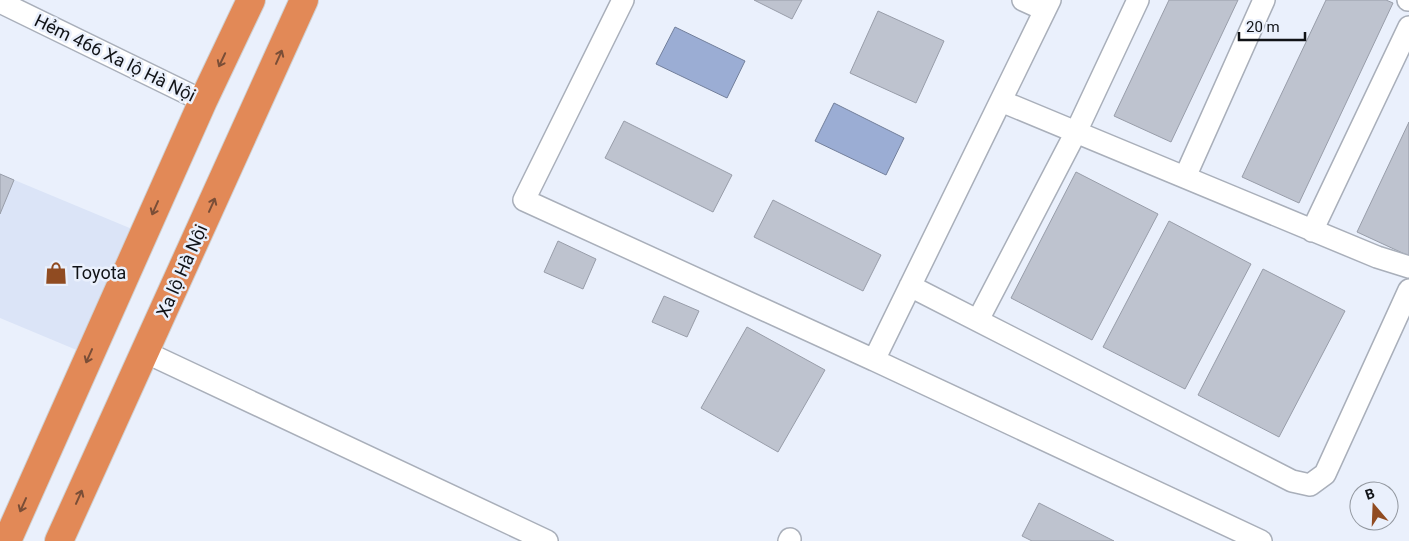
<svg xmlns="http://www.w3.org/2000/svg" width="1409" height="541" font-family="Roboto,sans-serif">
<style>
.built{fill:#dbe4f7}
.water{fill:#9badd4;stroke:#727f9b}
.building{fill:#bec3cf;stroke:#989da9}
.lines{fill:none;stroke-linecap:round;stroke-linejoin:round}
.minor-casing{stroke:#a9afba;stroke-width:24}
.highway-casing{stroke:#cfd0d1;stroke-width:30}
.minor{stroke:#fff;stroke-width:21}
.highway{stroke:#e28957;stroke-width:28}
.oneway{stroke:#7a4e37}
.labels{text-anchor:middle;stroke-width:5;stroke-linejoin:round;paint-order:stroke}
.street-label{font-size:18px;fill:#111317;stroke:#eaf0fc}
.poi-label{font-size:18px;fill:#111317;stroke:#eaf0fc;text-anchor:start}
</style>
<rect width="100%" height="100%" fill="#eaf0fc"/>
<path class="built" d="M0,174L132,229L79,351L0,318Z"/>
<path class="water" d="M675,27L745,61L727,98L656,64Z
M834,103L904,138L886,175L815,141Z"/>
<path class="building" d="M754,0H802L792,19Z
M1169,0H1238L1171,142L1114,116Z
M1326,0H1386L1393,3L1299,203L1242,177Z
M878,11L944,41L916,103L850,73Z
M624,121L732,175L713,212L605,158Z
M1409,122V256L1357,232Z
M1076,172L1158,214L1092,340L1011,298Z
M0,174L14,180L0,214Z
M773,200L881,255L863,291L754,237Z
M1169,221L1251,264L1185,389L1103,347Z
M558,241L596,259L583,289L544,272Z
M1263,269L1345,311L1279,437L1198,395Z
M664,296L699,311L687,337L652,322Z
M747,327L825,370L778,452L701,408Z
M1039,503L1114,541H1032L1022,536Z"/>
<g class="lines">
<defs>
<path id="minor" d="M623,0L524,200L874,360
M1023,0L1045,10
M1050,0L874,360L1261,541
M1408,0H1409
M0,2L203,101
M1001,101L1377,257L1409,267
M1185,177L1264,0
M1312,231L1409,27
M910,286L1292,481L1310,485L1325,474L1409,290
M978,320L1076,132L1138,0
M145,352L547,541
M789,541L790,539"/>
<path id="highway" d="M7,541L203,101L251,0
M59,541L304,0"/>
</defs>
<use href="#minor" class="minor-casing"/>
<use href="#highway" class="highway-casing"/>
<use href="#minor" class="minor"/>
<use href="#highway" class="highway"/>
</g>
<defs><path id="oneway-shaft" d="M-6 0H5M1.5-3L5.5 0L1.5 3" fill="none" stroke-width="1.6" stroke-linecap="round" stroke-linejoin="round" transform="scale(1.25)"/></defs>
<g class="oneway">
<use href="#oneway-shaft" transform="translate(279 57) rotate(-66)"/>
<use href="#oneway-shaft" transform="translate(222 60) rotate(115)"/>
<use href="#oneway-shaft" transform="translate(212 205) rotate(-66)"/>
<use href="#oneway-shaft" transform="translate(155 208) rotate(114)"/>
<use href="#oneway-shaft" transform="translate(89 356) rotate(114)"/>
<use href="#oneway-shaft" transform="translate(79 497) rotate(-66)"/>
<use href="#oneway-shaft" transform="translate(23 505) rotate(114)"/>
</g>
<defs>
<symbol id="shop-bare" viewBox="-9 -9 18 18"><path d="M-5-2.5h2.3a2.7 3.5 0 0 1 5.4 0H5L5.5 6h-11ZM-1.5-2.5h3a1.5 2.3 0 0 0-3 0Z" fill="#904b21" stroke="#eaf0fc" stroke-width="2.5" paint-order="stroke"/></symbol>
</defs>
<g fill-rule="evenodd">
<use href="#shop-bare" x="40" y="257" width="32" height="32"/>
</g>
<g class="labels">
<g class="street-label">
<text transform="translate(115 58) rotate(26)" y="6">Hẻm 466 Xa lộ Hà Nội</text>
<text transform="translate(182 271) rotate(-66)" y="6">Xa lộ Hà Nội</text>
</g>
<g class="poi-label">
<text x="72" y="279">Toyota</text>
</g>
</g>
<g transform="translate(1374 506) rotate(341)"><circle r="24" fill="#eaf0fc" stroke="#9398a0"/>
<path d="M0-4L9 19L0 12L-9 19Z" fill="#904b21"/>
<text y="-8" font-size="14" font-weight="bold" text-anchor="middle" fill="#111317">B</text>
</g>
<path d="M1239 32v8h66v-8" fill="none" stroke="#111317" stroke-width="2.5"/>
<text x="1246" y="32" font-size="15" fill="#111317" stroke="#eaf0fc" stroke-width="4" paint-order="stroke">20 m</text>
</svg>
